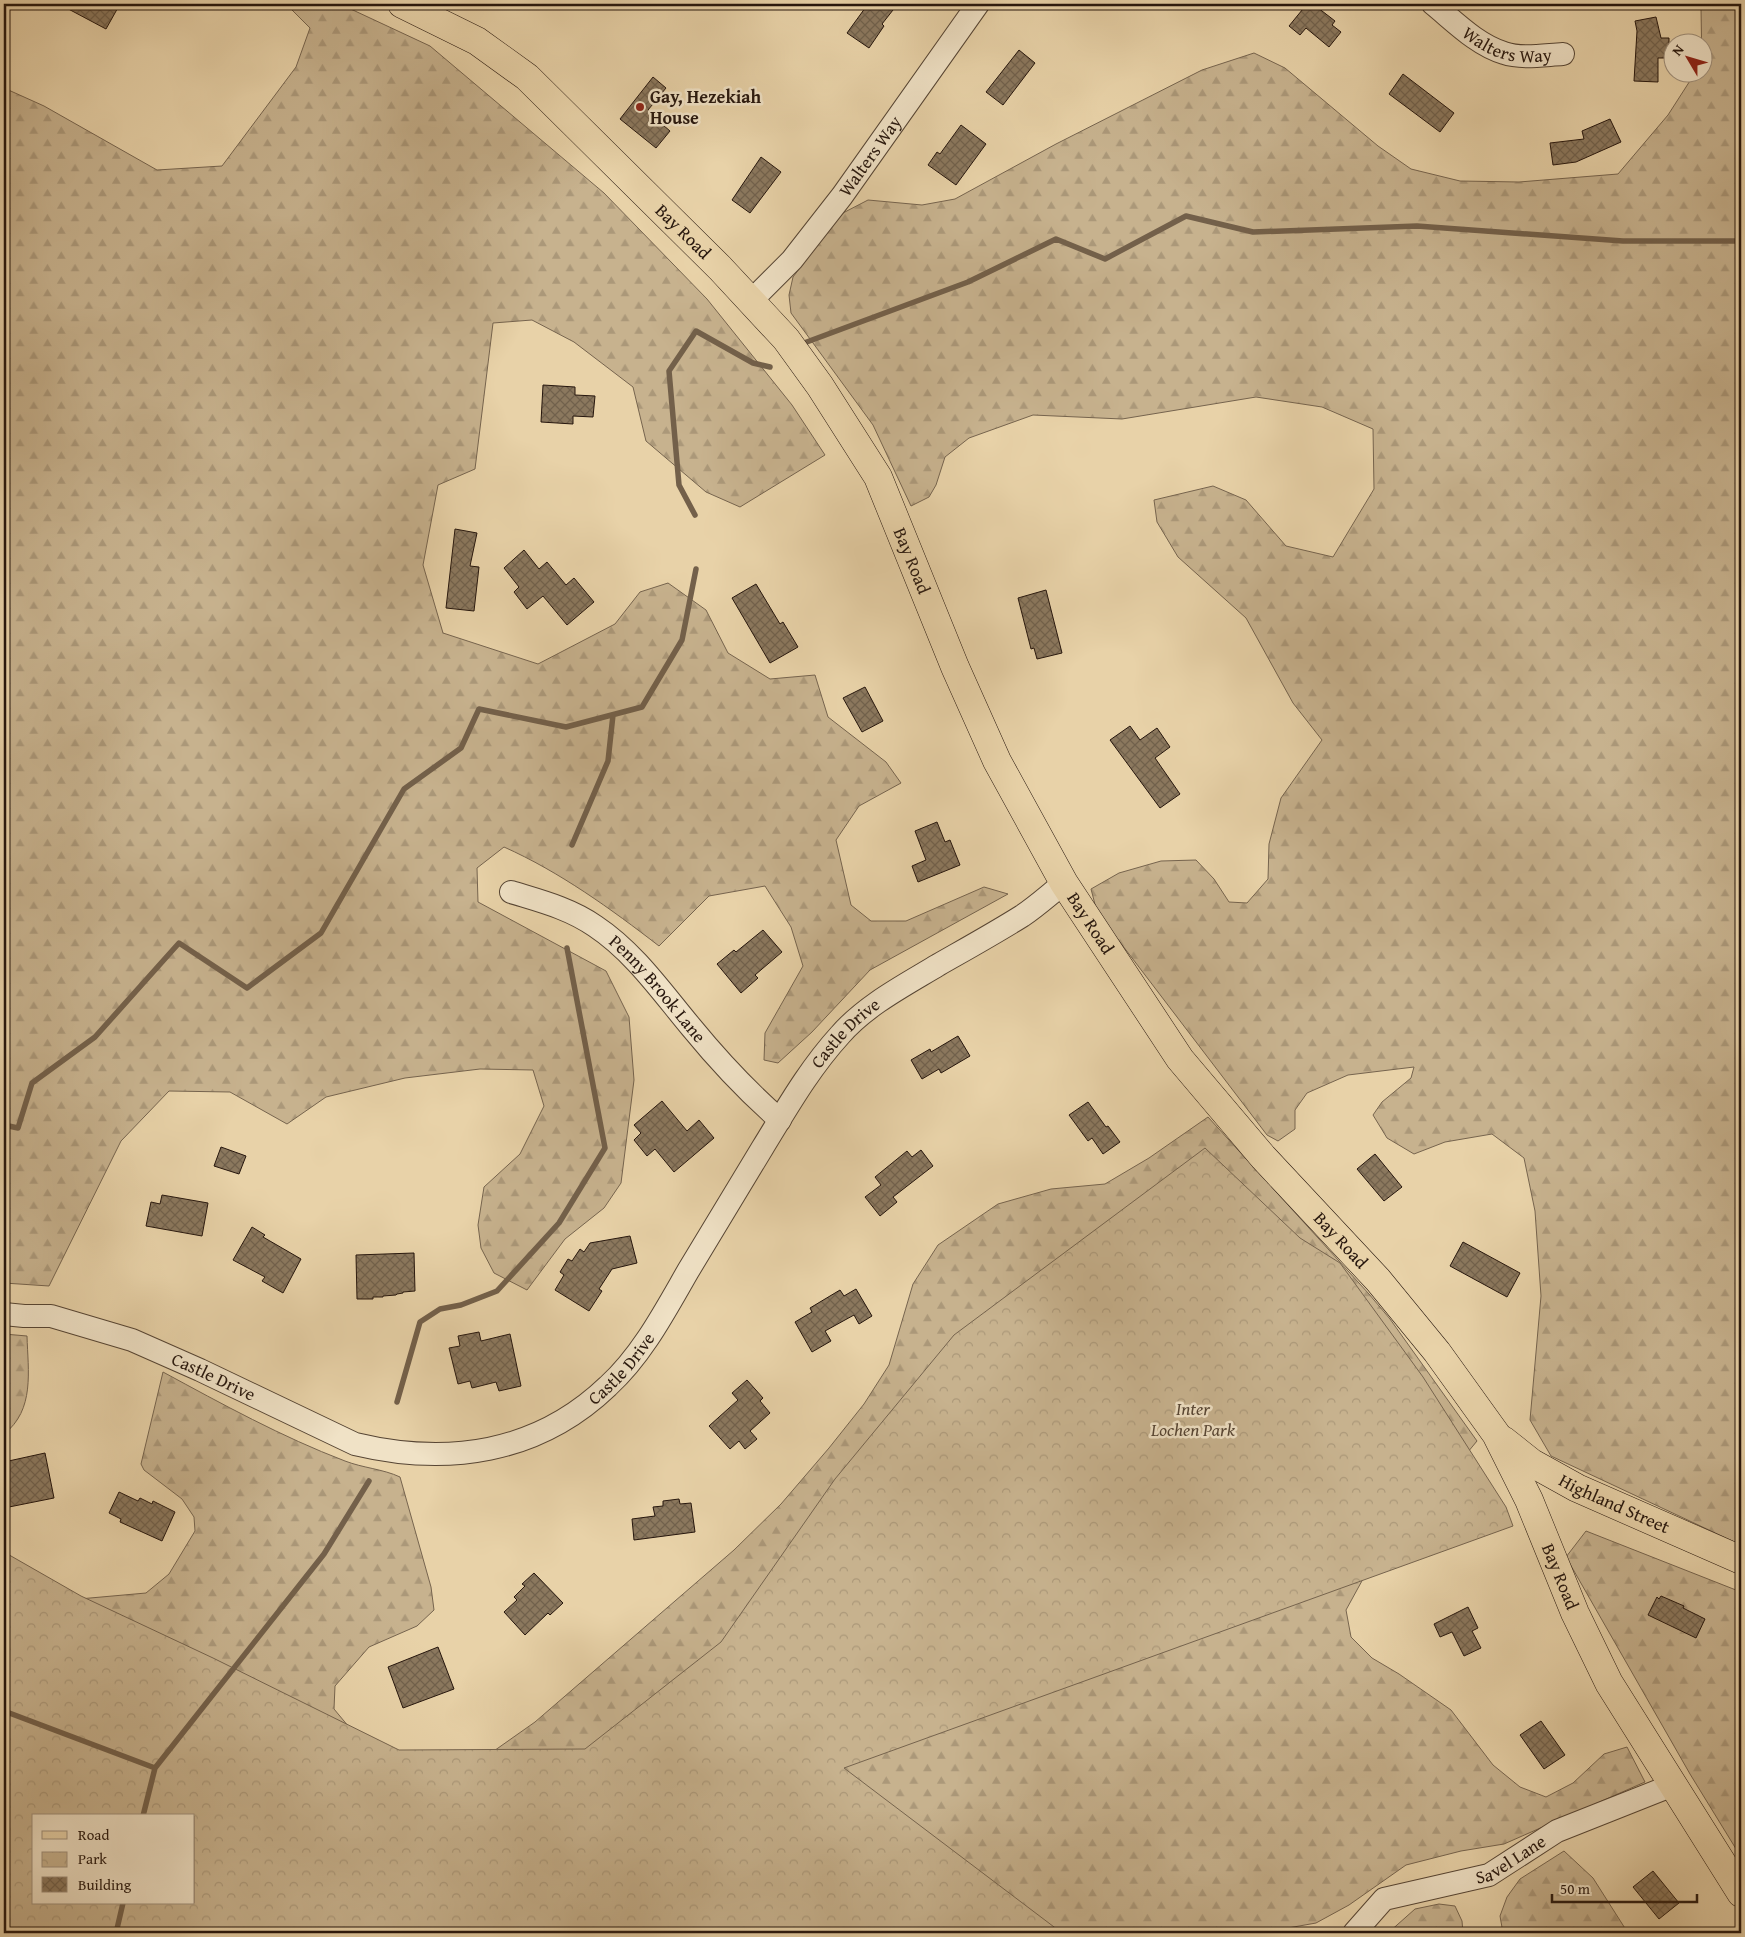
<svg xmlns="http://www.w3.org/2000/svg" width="1745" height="1937" font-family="'Gentium Book Plus',serif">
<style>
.forest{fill:url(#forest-firs);stroke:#76644e;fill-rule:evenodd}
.park{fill:url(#park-crowns);stroke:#76644e;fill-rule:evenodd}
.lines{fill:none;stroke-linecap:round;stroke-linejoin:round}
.stream{stroke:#73604a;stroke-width:5.5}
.building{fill:url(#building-cross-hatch);stroke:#26160d}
.minor-casing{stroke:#564534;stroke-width:24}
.major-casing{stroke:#26160d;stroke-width:29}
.minor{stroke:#f0e2c6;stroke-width:22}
.major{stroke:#e8d2a8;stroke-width:28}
.poi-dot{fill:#8f2418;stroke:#f0e2c6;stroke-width:2}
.labels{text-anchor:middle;stroke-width:5;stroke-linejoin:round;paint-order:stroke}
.street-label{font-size:18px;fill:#26160d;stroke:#f0e2c6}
.poi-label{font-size:18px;font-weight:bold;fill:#26160d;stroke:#f0e2c6;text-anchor:start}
.park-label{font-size:18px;font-style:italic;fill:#564534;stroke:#f0e2c6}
</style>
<defs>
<pattern id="forest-firs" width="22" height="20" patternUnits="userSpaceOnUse" patternTransform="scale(1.25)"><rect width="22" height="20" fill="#c7b28e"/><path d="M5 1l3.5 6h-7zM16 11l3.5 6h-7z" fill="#ab9879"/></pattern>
<pattern id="park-crowns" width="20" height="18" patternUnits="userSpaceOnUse" patternTransform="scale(1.25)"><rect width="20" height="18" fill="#c7b28e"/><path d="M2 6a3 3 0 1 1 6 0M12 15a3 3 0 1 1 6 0" fill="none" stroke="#ab9879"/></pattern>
<pattern id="building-cross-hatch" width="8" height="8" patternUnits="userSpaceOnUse" patternTransform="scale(1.25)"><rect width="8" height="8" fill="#8b785e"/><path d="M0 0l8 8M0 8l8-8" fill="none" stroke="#71614c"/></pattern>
</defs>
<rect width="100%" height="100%" fill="#e8d2a8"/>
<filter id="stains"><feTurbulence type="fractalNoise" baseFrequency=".004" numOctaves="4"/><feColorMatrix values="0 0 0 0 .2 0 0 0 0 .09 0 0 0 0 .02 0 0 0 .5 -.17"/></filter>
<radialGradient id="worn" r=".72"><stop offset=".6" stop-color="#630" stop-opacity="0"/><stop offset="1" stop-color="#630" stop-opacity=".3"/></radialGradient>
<path class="forest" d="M286,4H340L430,46L604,193L707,299L792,405L825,455L740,507L706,492L646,441L633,387L574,342L532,320L493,323L475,469L438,485L423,565L443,633L538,664L615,624L640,592L668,583L706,610L728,653L770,679L815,675L828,717L886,762L901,783L859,806L836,840L851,905L871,921H906L984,887L1008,894L870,970L812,1032L778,1063L764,1060L765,1033L803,966L791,927L765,886L709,896L659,946C611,909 560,872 504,847L477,868L478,902L606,971L629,1017L634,1080L621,1183L604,1208L565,1239L527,1290L494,1273L481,1248L478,1225L484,1187L520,1154L544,1106L533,1070L480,1069L405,1078L326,1097L287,1124L230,1092L169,1091L121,1141L49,1286L4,1283V88L44,106L157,170L222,166L296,67L310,28Z
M1696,4H1741V1545L1551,1456L1530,1420L1541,1296L1535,1211L1524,1158L1492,1134L1445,1142L1414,1154L1387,1138L1373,1115L1382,1102L1411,1078L1414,1067L1348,1075L1307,1093L1295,1110V1129L1278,1141L1267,1135L1097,912L1091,889L1119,873L1161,861L1196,860L1214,879L1229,902L1247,903L1268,879L1269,844L1281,798L1322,740L1293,703L1246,618L1178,557L1157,522L1154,500L1213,486L1246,500L1286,546L1333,557L1374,489L1373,429L1322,407L1256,397L1122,419L1033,415L969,438L945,457L936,485L929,497L911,506L873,425L791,313L789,295L793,277L841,214L868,200L922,205L955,199L1056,144L1202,70L1254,53L1285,68L1378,146L1411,169L1460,181L1519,182L1618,174L1668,115L1695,73L1702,72L1701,8Z
M1208,1117L1369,1294L1390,1319L1477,1441L1363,1579L1346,1610L1351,1637L1372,1658L1399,1674L1451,1710L1493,1765L1520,1787L1546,1797L1573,1783L1604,1754L1627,1747L1645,1782L1504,1844L1461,1851L1406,1865L1349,1905L1316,1923L1260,1933H4V1576L79,1599L146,1593L169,1574L195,1531L194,1517L182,1499L144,1470L141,1464L163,1372C222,1404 282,1437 345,1461C363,1468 383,1469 400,1477L431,1587L434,1610L417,1626L369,1647L335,1686L334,1709L359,1739L385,1755L491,1753L535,1722L734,1550L781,1504L829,1448L864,1404L889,1365L913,1284L938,1245L998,1204L1051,1189L1105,1184L1149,1158ZM34,1816H194V1903H34Z
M4,1334L27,1336C28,1371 35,1410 4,1434Z
M1586,1531L1741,1592V1857L1690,1774L1566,1557Z
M1564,1851L1593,1878L1628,1933H1503L1500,1916L1507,1897L1520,1879Z
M1439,1904L1455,1906L1462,1921L1463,1933H1388L1415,1909Z"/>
<path class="park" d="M1205,1148L1300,1238L1340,1263L1423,1377L1506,1507L1513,1526L844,1768L1062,1933H4V1552L81,1596L213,1658L399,1750L585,1749L721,1642L835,1479L954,1335ZM34,1816H194V1903H34Z"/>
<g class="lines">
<path class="stream" d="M804,343L968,282L1056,239L1105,259L1186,216L1253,232L1417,226L1623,241H1741
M695,515L679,485L669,371L696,331L753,363L770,367
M572,845L608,761L613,715
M4,1125L18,1128L32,1083L95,1037L179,943L247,988L321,933L404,789L461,748L479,709L566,727L642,707L682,640L696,569
M397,1402L420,1322L440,1309L461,1305L497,1291L559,1223L605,1148L567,948
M4,1711L155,1768
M143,1816L155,1768L324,1554L369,1481
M116,1933L123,1903"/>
</g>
<path class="building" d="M59,4H120L106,29Z
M868,4H885L893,10L882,24L884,26L869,48L847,33Z
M1307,4H1313L1335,21L1332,25L1341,32L1329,47L1306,28L1300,35L1289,26Z
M1656,17L1661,38H1669V58H1658V82L1634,81L1637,31L1635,21Z
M1019,50L1035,63L1003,105L986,92Z
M1403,74L1454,113L1440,132L1389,94Z
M653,77L666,88L648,110L665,123L663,125L670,131L656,148L620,119Z
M1610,119L1621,142L1576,162L1553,165L1550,143L1584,139L1582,131Z
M961,125L986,144L956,185L928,165L937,152L940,154Z
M761,157L781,172L750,213L732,200Z
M543,385L575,387V395L595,396L593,417L573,416V424L541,422Z
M455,529L477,533L470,566L479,567L474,611L446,608Z
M524,550L539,569L547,562L566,585L574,578L594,602L567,625L543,596L527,609L514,592L519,587L504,568Z
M756,584L780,624L783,622L798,647L770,663L732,598Z
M1046,590L1062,653L1037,659L1034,648L1031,649L1018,598Z
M865,687L883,721L862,732L843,698Z
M1130,726L1140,740L1157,728L1170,747L1155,758L1180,794L1160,808L1110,740Z
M937,822L945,842L950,840L960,865L918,882L912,866L926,860L915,831Z
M763,930L782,952L755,975L758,978L741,993L717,964L734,950L736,952Z
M958,1036L970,1056L941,1073L939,1069L922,1079L911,1060L930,1049L931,1052Z
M662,1101L687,1131L699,1120L714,1138L674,1172L655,1149L647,1156L634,1140L641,1133L634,1125Z
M1088,1102L1106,1127L1108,1126L1120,1142L1103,1154L1092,1138L1088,1141L1069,1115Z
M221,1147L246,1156L239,1174L214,1166Z
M921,1150L933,1166L893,1197L897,1202L880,1216L865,1197L881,1185L875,1177L907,1151L912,1157Z
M1375,1154L1402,1187L1384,1201L1357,1169Z
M162,1195L208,1203L202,1236L146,1226L151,1202L160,1204Z
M252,1227L265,1235L263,1237L301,1259L283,1293L262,1281L265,1277L233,1260Z
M630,1236L637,1263L612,1269L599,1289L602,1291L589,1311L555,1290L564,1275L560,1272L568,1259L572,1261L580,1249L584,1252L590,1243Z
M1463,1242L1520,1273L1507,1297L1450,1266Z
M414,1253L415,1291L403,1292V1293L397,1294L396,1295L383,1296V1297H373V1299H357L356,1255Z
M856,1289L872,1316L859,1324L854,1315L825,1331L831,1341L812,1352L795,1322L812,1312L810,1308L840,1290L844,1296Z
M479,1332L481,1341L510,1334L521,1386L499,1391L496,1382L472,1388L470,1381L458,1384L449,1348L460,1346L458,1336Z
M747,1380L763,1398L760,1401L770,1413L750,1431L757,1439L745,1449L739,1441L730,1449L709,1426L738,1400L732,1393Z
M45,1453L54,1498L4,1508V1462Z
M119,1492L138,1501L140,1498L152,1504L153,1501L175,1512L162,1541L120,1522L121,1519L109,1513Z
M679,1499L680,1504L691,1503L695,1532L634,1540L632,1519L655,1516L653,1507L663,1506V1501Z
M534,1573L563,1603L550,1615L548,1613L525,1635L504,1612L517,1600L514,1597L525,1586L522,1584Z
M1661,1596L1684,1606L1683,1608L1705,1619L1696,1638L1648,1615L1657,1597L1659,1599Z
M1468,1607L1478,1628L1472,1631L1481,1648L1464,1656L1452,1632L1440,1637L1434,1624Z
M438,1647L454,1689L403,1708L388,1667Z
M1541,1721L1565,1755L1544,1769L1520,1735Z
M1653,1871L1679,1903L1659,1919L1633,1887Z"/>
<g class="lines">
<defs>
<g id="minor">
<path id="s1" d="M1433,4C1454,21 1477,45 1504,53C1521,59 1544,55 1563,54"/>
<path id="s2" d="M751,301L792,260L842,196L978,4"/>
<path id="s3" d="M511,892C540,901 569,908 595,926C634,952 661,991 691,1027C718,1060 748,1092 780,1120"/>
<path id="s4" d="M4,1314L24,1316H51L132,1340L200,1370L355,1444C447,1466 537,1454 608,1386C642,1355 665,1311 688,1271C713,1229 738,1188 763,1147C787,1108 809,1069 840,1035C866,1005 905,985 938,965C966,949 995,933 1022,916C1037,906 1050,894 1064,883"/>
<path id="s5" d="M1354,1933L1384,1899L1489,1875L1557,1831L1673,1785"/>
</g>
<g id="major">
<path id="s6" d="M402,4L477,41L527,77L720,268L786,339L820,386L878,477L955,667L997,761L1064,883L1180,1059L1263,1157L1378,1280L1437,1352L1496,1434L1529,1500L1575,1613L1609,1683L1741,1893"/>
<path id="s7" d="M1503,1440L1532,1463L1577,1488L1741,1560"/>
</g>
</defs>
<use href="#minor" class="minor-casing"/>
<use href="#major" class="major-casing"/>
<use href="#minor" class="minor"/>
<use href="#major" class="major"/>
</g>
<circle class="poi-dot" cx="640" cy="107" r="5"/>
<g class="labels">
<g class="street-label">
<text dy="6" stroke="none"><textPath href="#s1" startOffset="88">Walters Way</textPath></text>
<text dy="6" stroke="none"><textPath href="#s2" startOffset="188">Walters Way</textPath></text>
<text dy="6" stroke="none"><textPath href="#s6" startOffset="365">Bay Road</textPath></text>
<text dy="6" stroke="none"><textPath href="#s6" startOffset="770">Bay Road</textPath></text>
<text dy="6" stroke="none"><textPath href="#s6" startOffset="1175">Bay Road</textPath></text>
<text dy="6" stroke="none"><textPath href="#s3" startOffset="180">Penny Brook Lane</textPath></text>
<text dy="6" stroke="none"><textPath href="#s4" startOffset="1076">Castle Drive</textPath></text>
<text dy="6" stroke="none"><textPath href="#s6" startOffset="1580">Bay Road</textPath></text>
<text dy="6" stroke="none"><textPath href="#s4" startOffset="671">Castle Drive</textPath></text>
<text dy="6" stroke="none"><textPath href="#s4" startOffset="221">Castle Drive</textPath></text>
<text dy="6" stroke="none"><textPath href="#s7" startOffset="129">Highland Street</textPath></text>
<text dy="6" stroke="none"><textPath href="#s6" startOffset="1985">Bay Road</textPath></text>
<text dy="6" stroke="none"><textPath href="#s5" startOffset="179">Savel Lane</textPath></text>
</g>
<g class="poi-label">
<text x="650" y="103">Gay, Hezekiah<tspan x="650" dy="21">House</tspan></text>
</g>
<g class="park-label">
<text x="1193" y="1415">Inter<tspan x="1193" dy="21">Lochen Park</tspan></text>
</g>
</g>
<rect width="1745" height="1937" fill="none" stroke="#e8d2a8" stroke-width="20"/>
<rect x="5" y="5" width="1735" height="1927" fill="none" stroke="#26160d" stroke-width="2.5"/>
<rect x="10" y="10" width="1725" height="1917" fill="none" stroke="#26160d"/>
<rect x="32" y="1814" width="162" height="90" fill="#f0e2c6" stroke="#9f907c"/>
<rect x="42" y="1831" width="25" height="8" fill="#e8d2a8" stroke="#9f907c"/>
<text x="78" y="1840" font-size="15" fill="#26160d">Road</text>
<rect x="42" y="1852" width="25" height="15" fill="url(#park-crowns)" stroke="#9f907c"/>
<text x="78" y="1864" font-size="15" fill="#26160d">Park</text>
<rect x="42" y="1877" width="25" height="15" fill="url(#building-cross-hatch)" stroke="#9f907c"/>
<text x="78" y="1890" font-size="15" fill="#26160d">Building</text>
<g transform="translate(1688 58) rotate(308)"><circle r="24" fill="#f0e2c6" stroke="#9f907c"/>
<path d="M0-4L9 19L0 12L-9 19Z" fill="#8f2418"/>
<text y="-8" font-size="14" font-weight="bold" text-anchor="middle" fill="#26160d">N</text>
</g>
<path d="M1552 1894v8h145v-8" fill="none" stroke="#26160d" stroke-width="2.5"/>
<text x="1560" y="1894" font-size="15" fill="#26160d" stroke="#f0e2c6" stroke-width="4" paint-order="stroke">50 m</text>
<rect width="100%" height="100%" filter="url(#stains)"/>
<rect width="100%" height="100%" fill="url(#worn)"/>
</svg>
